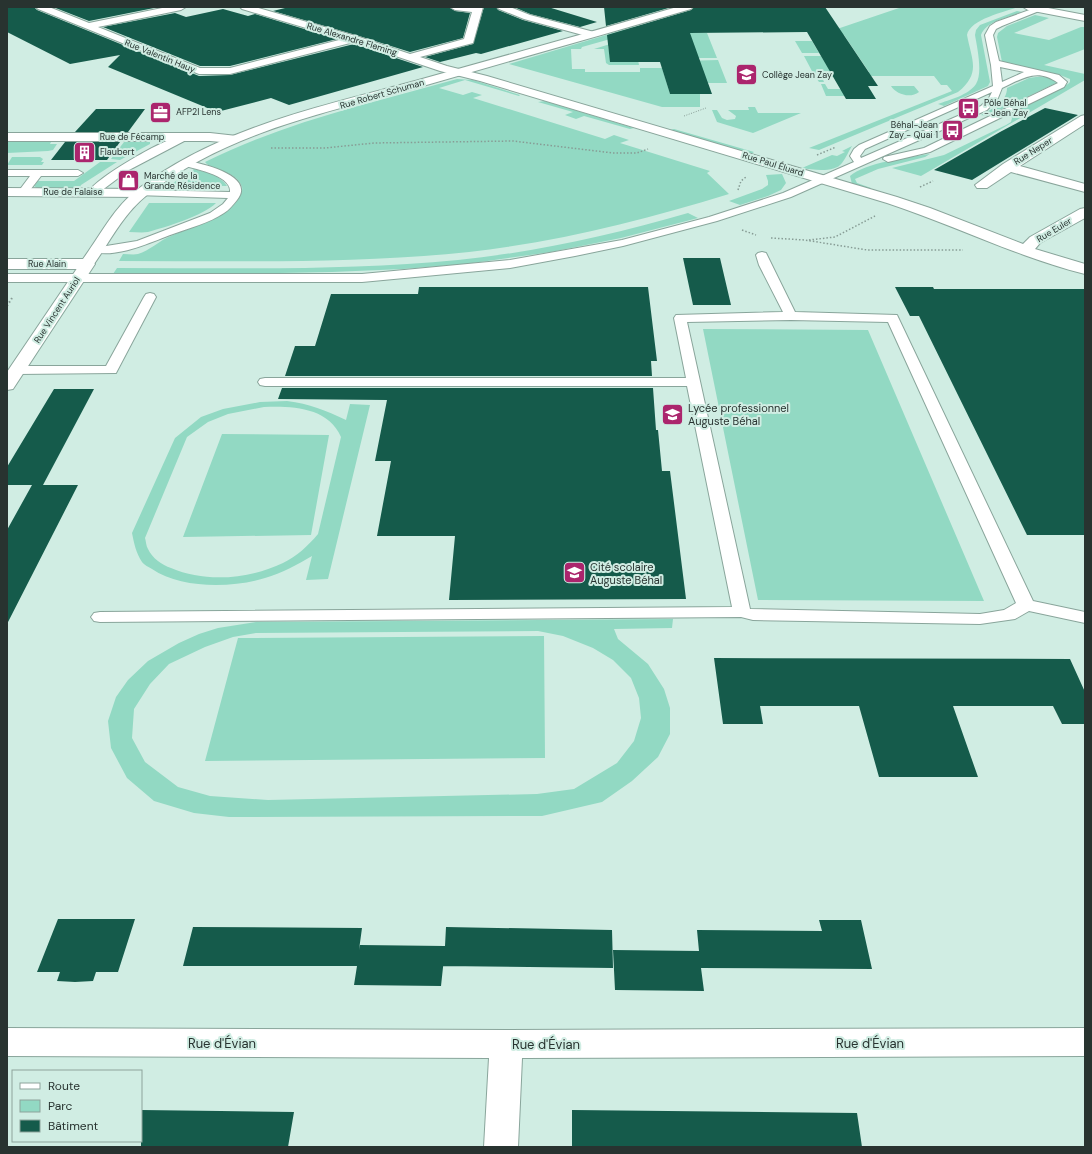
<svg xmlns="http://www.w3.org/2000/svg" width="1092" height="1154" font-family="'DM Sans',sans-serif">
<style>
.green{fill:#92d9c3;fill-rule:evenodd}
.building{fill:#155b4b}
.lines{fill:none;stroke-linecap:round;stroke-linejoin:round}
.service-casing{stroke:#89a59b;stroke-width:2}
.minor-casing{stroke:#89a59b;stroke-width:2}
.tertiary-casing{stroke:#89a59b;stroke-width:2}
.path-far2{stroke:#879c95;stroke-width:1;stroke-dasharray:1 1.5;stroke-linecap:butt}
.path-far1{stroke:#879c95;stroke-width:1.5;stroke-dasharray:1.5 2;stroke-linecap:butt}
.path{stroke:#879c95;stroke-width:2;stroke-dasharray:1.5 2.5;stroke-linecap:butt}
.service{fill:#fff;fill-rule:evenodd}
.minor{fill:#fff;fill-rule:evenodd}
.tertiary{fill:#fff;fill-rule:evenodd}
.labels{text-anchor:middle;stroke-width:4;stroke-linejoin:round;paint-order:stroke}
.far-street-label{font-size:9px;fill:#283330;stroke:#d0ede3}
.far-poi-label{font-size:9px;fill:#283330;stroke:#d0ede3;text-anchor:start}
.poi-label{font-size:11px;fill:#283330;stroke:#d0ede3;text-anchor:start}
.near-street-label{font-size:13px;fill:#283330;stroke:#d0ede3}
</style>
<rect width="100%" height="100%" fill="#d0ede3"/>
<path class="green" d="M740,7L837,29L902,7H1018C1005,12 970,19 967,35C972,61 981,73 958,92L819,150L809,148L952,91L947,85H941L934,76H861L869,72L844,35H832L829,31Z
M1017,11L1022,12C1009,17 986,21 981,35L990,82L988,86L944,106L938,104C949,100 969,95 976,84C983,73 977,47 975,35L976,30L980,25Z
M1035,15L1049,18L1014,33L1049,40L1081,27H1085V49L1044,65L1085,74V80L921,176L892,168L944,155L1006,125L1011,122L1012,118L1009,115L1017,108L1068,84L1070,82V79L1060,75L1002,62L997,37L998,33L1007,26Z
M633,27L628,34L582,47L581,49H571L572,69H585V72H640V68H662L670,94H700V107H662L509,64Z
M689,33H707L717,58H698Z
M623,40L631,46H608L611,62L636,50L639,65H609L606,63L604,49H594Z
M795,41H812L819,53H802Z
M804,56H821L831,72L813,73Z
M718,60L727,83H708L682,61Z
M815,76H852L864,96H826L821,84H825L828,89H846L839,77H822L824,82H819Z
M1036,77C1043,77 1053,77 1056,83L987,116L981,115C992,109 1007,102 1007,88L1029,78Z
M457,79L473,80L520,95L519,96L465,80L439,88L463,95L472,92L482,95L473,98L605,139L614,135L629,140L620,143L710,171L707,173L729,194C644,220 558,242 469,252C353,264 236,261 119,261L123,254C128,254 134,255 138,254C149,251 160,240 171,236C194,225 225,221 239,198C241,194 243,191 242,187C237,170 211,171 205,162C285,122 372,103 457,79Z
M891,86H914L919,92C910,99 896,94 891,86Z
M545,101L634,128L630,129L584,116L576,119L565,115L573,112L538,102Z
M748,107H755L758,113H801L753,133L717,122L712,110H717L722,118L727,120L735,119L736,116L728,110H749Z
M674,129L754,152L751,154L670,130Z
M7,142H51L50,144H57L53,150L48,151L7,153Z
M124,142H150V144L120,160L111,159Z
M852,146C848,152 846,158 842,163C835,173 813,170 802,168L832,155L837,156L845,152L842,151Z
M930,154L925,157L878,169L855,179L857,183L871,188L867,189L852,184L850,176C864,163 910,157 930,154Z
M12,157H40L43,159L41,162H44L42,165H7Z
M100,162H117L81,185L79,189L37,188L34,186L38,181H74Z
M194,169C206,172 220,175 227,186L170,185Z
M782,174L786,183L781,190L768,196L740,205L729,201L762,189L768,185V181L766,175Z
M149,203H216C203,216 166,227 148,232C142,233 135,232 129,232Z
M688,213L698,218L621,238L551,252L466,264L403,269L332,272L234,274H113L117,268C230,268 345,271 458,260C536,252 613,235 688,213Z
M703,329L868,330L984,601L758,600Z
M287,401C310,404 325,410 346,420L350,404L370,405L328,579L306,580L312,556C297,565 282,573 265,578C233,588 181,589 152,569C149,567 144,565 142,562C136,553 134,543 132,533L175,438L201,417L223,409L260,402ZM264,407C292,406 328,407 341,437L318,534C308,546 297,556 283,563C249,579 206,583 171,568C162,565 152,558 148,549C146,546 146,541 145,538L187,437L208,422L228,414Z
M222,434L329,435L311,535L183,537Z
M673,619L672,628L614,629L618,639L648,664L664,689L670,708V734L658,757L632,781L602,802L542,816L229,817L194,813L154,801L127,778L111,748L108,721L116,697L128,680L148,661L179,643L199,634L218,628L256,622ZM538,631L563,636L593,648L613,660L631,678L639,698L641,718L634,741L617,763L574,789L537,794L268,800L210,796L178,787L145,762L132,738L134,709L150,684L169,664L205,647L233,637L256,633Z
M544,636L545,758L205,761L238,638Z"/>
<path class="building" d="M7,7H34L37,10L199,76L230,75L354,44L423,67L289,105L271,98L217,112L108,67L120,55L70,64L7,32Z
M53,7H159L89,21Z
M289,7H449L455,11L470,13L463,38L410,52L359,36L273,11Z
M484,7H496L498,10L523,20L563,31L481,54L476,53L440,62L425,57L473,44Z
M514,7H548L597,22L580,27L530,14Z
M604,7H672L606,26Z
M694,7H825L878,86H868L876,99H846L807,32L690,33L712,94H670L660,62H610L607,35L691,10Z
M223,9L248,16L255,14L337,39L230,66H200L103,27L175,13L186,17Z
M1045,108L1078,115L972,180L934,170L1000,132Z
M96,109H145L128,132H75Z
M65,142H120L107,160H51Z
M683,258H720L731,305H693Z
M419,287H648L657,361H651L652,376H285L295,346H315L331,294H418Z
M895,287H933L934,289H1085V535H1027L919,316H910Z
M282,388H653L656,430H658L662,471H670L686,599L449,600L455,536H377L391,461H375L387,400L278,399Z
M54,389H94L43,485H7V467Z
M32,485H78L7,624V530Z
M714,658L1070,659L1085,692V724H1062L1053,706H953L978,777H879L859,706H760L763,724H723Z
M58,919H135L118,972H96L93,981L75,982L57,981L60,972H37Z
M819,920H861L872,969L701,968L704,991L615,990L613,950L699,951L697,930L822,931Z
M193,927L362,928L359,950L360,945L445,946L446,927L612,930L613,968L443,966L444,958L441,986L354,985L357,966H183Z
M141,1110L220,1111L294,1112L288,1147H141Z
M572,1110L857,1113L862,1147H572Z"/>
<g class="lines">
<defs>
<path id="service" d="M1038,7H1049L1002,26L996,29L993,35L999,61L1059,75L1067,82L1064,87L930,152L888,162L883,159L884,157L924,148L1058,83C1037,67 1022,79 1002,88L998,98L987,110L791,197L717,221L623,246L575,256L510,268L362,282H7V274H362L510,260L622,240L709,217L783,193L854,162L850,156L854,149L859,145L993,86L991,65L985,35L990,26L996,22ZM1000,67L1024,72L1002,82ZM992,92L989,98L981,106L861,158L860,156L865,149Z
M185,134L190,137L188,139L129,170L97,194L93,195L88,192C100,175 164,139 185,134Z
M184,160C199,163 257,175 237,200C233,205 229,210 224,213C209,223 190,228 173,234C151,242 118,258 94,252L92,250L94,248L137,241L210,213L223,204L228,198L136,195L135,193L136,191L140,190L230,192C232,175 192,168 180,165L179,163Z
M7,170H78L83,173L78,176H41L27,194L23,195L18,192L30,176H7Z
M762,252L766,253L795,312L897,315L1033,601L1085,612V623L1029,611L1015,619L980,624L753,620L741,617L100,622L94,621L91,617L94,613L100,612L732,607L687,386H265L260,385L258,382L260,379L265,378H686L674,318L676,315L783,312L759,265L756,255L758,253ZM791,320L888,322L1016,603L1004,610L980,614L750,609L687,322Z
M150,293L154,294L156,297L116,373L17,374L12,373L10,370L12,367L17,366H106L144,297L146,294Z"/>
<path id="minor" d="M36,7H49L89,23L167,7H186L181,10L98,27L200,68H230L343,39L242,9L240,7H255L359,37L410,54L464,39L472,12L455,10L450,7H483L473,43L420,57L447,66L487,76L897,197L930,208L1023,244L1030,237L1080,209L1085,208V218L1040,243L1035,249L1085,264V274C1017,257 954,225 887,203L480,81L440,71L354,42L230,74H199L38,9Z
M497,7H510L530,15L594,32L595,34L590,37L524,19L499,9Z
M1023,7H1043L1085,15V21L1028,10Z
M1085,115V124L1020,166L1085,184V192L1011,172L987,188H977L975,185L1003,164L1081,116Z
M7,133H210L237,136L239,139L237,142L233,143L210,141H7Z
M7,188L140,189L145,190L147,193L145,196L140,197L7,196Z
M87,259L92,261L95,264L13,389L7,390V372L82,261Z
M7,1028L506,1030L1085,1028V1056L522,1058L518,1147H484L489,1058L7,1056Z"/>
<path id="tertiary" d="M677,7H693L691,9C602,35 513,60 423,86C328,112 226,132 147,195C123,214 109,243 92,267L87,269H7V259H83C100,236 114,207 138,189C218,128 319,107 415,81C502,57 590,32 677,7Z"/>
</defs>
<use href="#service" class="service-casing"/>
<use href="#minor" class="minor-casing"/>
<use href="#tertiary" class="tertiary-casing"/>
<path class="path-far2" d="M684,116L706,108"/>
<path class="path-far1" d="M271,148H325L374,143L513,141L613,153H637L648,149
M817,155L836,147
M920,187L933,181
M738,190L741,181L746,177
M742,230L756,235
M771,238L805,240L867,250H963
M809,240L835,237L875,216"/>
<path class="path" d="M7,306L12,298"/>
<use href="#service" class="service"/>
<use href="#minor" class="minor"/>
<use href="#tertiary" class="tertiary"/>
</g>
<defs>
<symbol id="school-square" viewBox="-11 -11 22 22"><rect x="-9" y="-9" width="18" height="18" rx="4" fill="#ab256d" stroke="#d0ede3"/><path d="M0-5L7-2L0 1L-7-2ZM-4 1L0 2.5L4 1V4Q0 6-4 4Z" fill="#fff"/></symbol>
<symbol id="bus-square" viewBox="-11 -11 22 22"><rect x="-9" y="-9" width="18" height="18" rx="4" fill="#ab256d" stroke="#d0ede3"/><path d="M-5-6H5V4H4V6H2V4H-2V6H-4V4H-5ZM-3.5-4V0h7V-4ZM-3.5 1.2v1.5H-2V1.2ZM2 1.2v1.5H3.5V1.2Z" fill="#fff"/></symbol>
<symbol id="office-square" viewBox="-11 -11 22 22"><rect x="-9" y="-9" width="18" height="18" rx="4" fill="#ab256d" stroke="#d0ede3"/><path d="M-6-3h4V-5.5h4V-3h4V5H-6ZM-1-4.5V-3h2v-1.5ZM-6 0V1H6V0Z" fill="#fff"/></symbol>
<symbol id="building-square" viewBox="-11 -11 22 22"><rect x="-9" y="-9" width="18" height="18" rx="4" fill="#ab256d" stroke="#d0ede3"/><path d="M-4-6H4V6H1V3H-1V6H-4ZM-2.5-4.3h1.7v1.8h-1.7ZM.8-4.3h1.7v1.8H.8ZM-2.5-1h1.7V.8h-1.7ZM.8-1h1.7V.8H.8Z" fill="#fff"/></symbol>
<symbol id="shop-square" viewBox="-11 -11 22 22"><rect x="-9" y="-9" width="18" height="18" rx="4" fill="#ab256d" stroke="#d0ede3"/><path d="M-5-2.5h2.3a2.7 3.5 0 0 1 5.4 0H5L5.5 6h-11ZM-1.5-2.5h3a1.5 2.3 0 0 0-3 0Z" fill="#fff"/></symbol>
</defs>
<g fill-rule="evenodd">
<use href="#school-square" x="734" y="62" width="25" height="25"/>
<use href="#bus-square" x="956" y="96" width="25" height="25"/>
<use href="#office-square" x="148" y="100" width="25" height="25"/>
<use href="#bus-square" x="940" y="118" width="25" height="25"/>
<use href="#building-square" x="72" y="140" width="25" height="25"/>
<use href="#shop-square" x="116" y="168" width="25" height="25"/>
<use href="#school-square" x="660" y="402" width="25" height="25"/>
<use href="#school-square" x="562" y="560" width="25" height="25"/>
</g>
<g class="labels">
<g class="far-street-label">
<text transform="translate(352 39) rotate(17)" y="3">Rue Alexandre Fleming</text>
<text transform="translate(160 56) rotate(22)" y="3">Rue Valentin Hauy</text>
<text transform="translate(382 94) rotate(-16)" y="3">Rue Robert Schuman</text>
<text x="132" y="140">Rue de Fécamp</text>
<text transform="translate(1033 151) rotate(-32)" y="3">Rue Neper</text>
<text transform="translate(773 164) rotate(17)" y="3">Rue Paul Éluard</text>
<text x="73" y="195">Rue de Falaise</text>
<text transform="translate(1054 230) rotate(-31)" y="3">Rue Euler</text>
<text x="47" y="267">Rue Alain</text>
<text transform="translate(57 310) rotate(-57)" y="3">Rue Vincent Auriol</text>
</g>
<g class="far-poi-label">
<text x="762" y="78">Collège Jean Zay</text>
<text x="984" y="106">Pôle Béhal<tspan x="984" dy="10">- Jean Zay</tspan></text>
<text x="176" y="115">AFP2I Lens</text>
<text x="938" y="128" text-anchor="end">Béhal-Jean<tspan x="938" dy="10">Zay - Quai 1</tspan></text>
<text x="100" y="155">Flaubert</text>
<text x="144" y="179">Marché de la<tspan x="144" dy="10">Grande Résidence</tspan></text>
</g>
<g class="poi-label">
<text x="688" y="412">Lycée professionnel<tspan x="688" dy="13">Auguste Béhal</tspan></text>
<text x="590" y="571">Cité scolaire<tspan x="590" dy="13">Auguste Béhal</tspan></text>
</g>
<g class="near-street-label">
<text x="222" y="1048">Rue d'Évian</text>
<text x="870" y="1048">Rue d'Évian</text>
<text x="546" y="1049">Rue d'Évian</text>
</g>
</g>
<rect width="1092" height="1154" fill="none" stroke="#283330" stroke-width="16"/>
<rect x="12" y="1070" width="130" height="72" fill="#d0ede3" stroke="#8da39b"/>
<rect x="20" y="1083" width="20" height="6" fill="#ffffff" stroke="#8da39b"/>
<text x="48" y="1090" font-size="12" fill="#283330">Route</text>
<rect x="20" y="1100" width="20" height="12" fill="#92d9c3" stroke="#8da39b"/>
<text x="48" y="1110" font-size="12" fill="#283330">Parc</text>
<rect x="20" y="1120" width="20" height="12" fill="#155b4b" stroke="#8da39b"/>
<text x="48" y="1130" font-size="12" fill="#283330">Bâtiment</text>
</svg>
